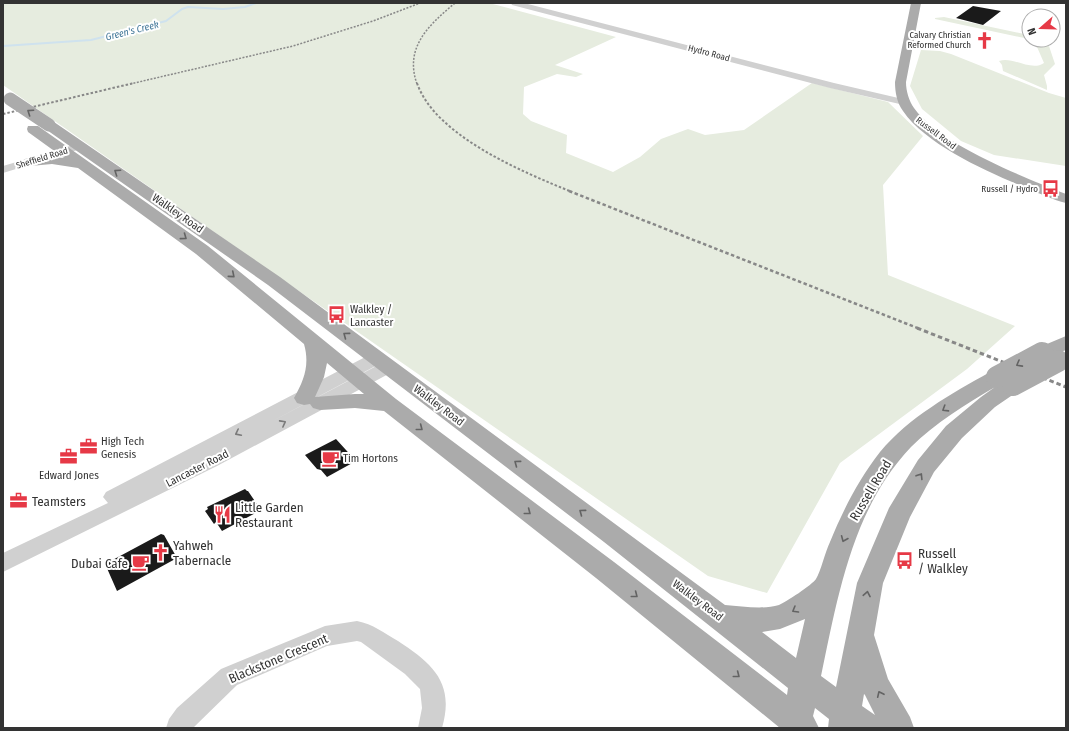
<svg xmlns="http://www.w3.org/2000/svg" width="1069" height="731" font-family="'Fira Sans Condensed',sans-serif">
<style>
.green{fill:#e6ecdf}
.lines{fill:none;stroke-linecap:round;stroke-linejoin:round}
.stream{stroke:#cfe2ee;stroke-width:2}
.building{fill:#1a1a1a}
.minor{fill:#d0d0d0;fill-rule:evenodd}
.major{fill:#ababab;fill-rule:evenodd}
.rail-far3{stroke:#888;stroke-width:1.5;stroke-dasharray:2 1.5;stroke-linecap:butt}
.rail-far2{stroke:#888;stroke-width:2;stroke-dasharray:2.5 2;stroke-linecap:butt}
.rail-far1{stroke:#888;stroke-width:2.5;stroke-dasharray:3.5 2.5;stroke-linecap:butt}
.rail{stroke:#888;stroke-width:3;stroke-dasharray:4.5 3;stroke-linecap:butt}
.major-bridge-far1{stroke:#ababab;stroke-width:13}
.major-bridge{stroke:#ababab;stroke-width:22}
.oneway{stroke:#636363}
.oneway2{stroke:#7a7a7a}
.labels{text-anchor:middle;stroke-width:4;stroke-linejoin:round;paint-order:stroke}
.far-poi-label{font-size:9px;fill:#333;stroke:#fff;text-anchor:end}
.far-street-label{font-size:9px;fill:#333;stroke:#fff}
.far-water-label{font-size:10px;font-style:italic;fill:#3f7597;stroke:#fff}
.street-label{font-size:11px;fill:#333;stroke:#fff}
.poi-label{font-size:11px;fill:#333;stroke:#fff;text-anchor:start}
.near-street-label{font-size:13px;fill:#333;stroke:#fff}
.near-poi-label{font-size:13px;fill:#333;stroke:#fff;text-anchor:start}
</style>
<rect width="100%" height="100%" fill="#fff"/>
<path class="green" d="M3,3H489L616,37L555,65L583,74L576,77L557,74L524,87L523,114L531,121L567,135L566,153L613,172L640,157L661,139L688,129L705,135L744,130L812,83L888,102L923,136L883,185L888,275L1015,326L967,369L840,463L767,593L708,576L3,85Z
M944,17L1029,35V39L935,19V18Z
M1034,40H1047L1055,64L1044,75L1047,86V90L1003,71L1002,65L999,61C1013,56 1031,72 1044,63Z
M921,50L940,51L951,54L1049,93L1066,98V166L994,155L961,141L922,109L910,86Z"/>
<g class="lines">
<path class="stream" d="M3,46L91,40L166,21L182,9L188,7L223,9L245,7L256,3"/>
</g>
<path class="building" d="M973,6L1001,11L983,25L956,18Z
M336,439L356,461L327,477L321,470L317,469L305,455Z
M245,489L247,491H248L261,510L222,531L216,522L214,524L205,511L208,509L207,507Z
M161,534L164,535L177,558L117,591L106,566L108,564L107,563Z"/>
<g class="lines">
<path class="minor" d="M511,3H524L834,83L907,100L909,102L904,105L830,88L512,5Z
M80,143L84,144L85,146L84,148L3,173V166Z
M377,353L383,354L385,358L383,362L267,424L382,363L388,362L394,363L396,367L394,371L217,466L3,572V553L108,503L103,497L106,492L371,354Z
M357,621C373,624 384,633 398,641C433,664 455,683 442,728H418L422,708L420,689L405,674L361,642L357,641L327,646L237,685L193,728H166L169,719L177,708L221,669L325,626Z"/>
<path class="major" d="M911,3H921L906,82C906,91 909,101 914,108C940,145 1024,177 1066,194V203C1053,200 1041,194 1029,189C990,173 927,146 903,111C897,103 895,92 895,82Z
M49,121L54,122L280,277L725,605C742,606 762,610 779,605C786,602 812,585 816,579C821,571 825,552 830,542C843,510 859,479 880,452C909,417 951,394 990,372L997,370L1004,372L1007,377L1005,381L1013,378L1020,380L1023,385L1020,390L995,407L962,438L934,472L910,517L883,583L874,635L888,679L910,717L914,728H828L829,719L815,708L813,716L819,728H780L596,578L384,411L355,408L320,410L313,408L310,404L304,405L297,403L294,398C304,380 310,365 304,344L196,254L78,168L52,164L30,166L25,165L23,162L25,159C38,156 51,156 64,158L28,132L27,129L28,126H38L208,246L396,399L614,562L787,695L788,688L604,542L268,285L44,128L43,125L44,122ZM327,363L364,394H355L315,397L324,377ZM995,387L981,397L946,426L918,460L889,508L857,583L836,687L821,676C838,596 852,509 911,447C935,423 966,404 995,387ZM805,619L796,658L762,632L780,629ZM864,694L865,695L875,715L862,706Z
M1066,336V350L1042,359L1035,357L1032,353L1035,349Z"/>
<path class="rail-far3" d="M130,84L293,46L373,21L420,3
M417,84C404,47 429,25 455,3"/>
<path class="rail-far2" d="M417,83C435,136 523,172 572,192
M3,114L134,83"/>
<path class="rail-far1" d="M569,191L920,329"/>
<path class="rail" d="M917,328L1066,387"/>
<path class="major-bridge-far1" d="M10,99L49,125"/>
<path class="major-bridge" d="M997,377L1042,353
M1013,385L1058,361"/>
</g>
<defs><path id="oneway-chevron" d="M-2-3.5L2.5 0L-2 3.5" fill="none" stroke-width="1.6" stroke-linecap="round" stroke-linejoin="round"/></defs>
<g class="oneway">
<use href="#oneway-chevron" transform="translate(30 112) rotate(-146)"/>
<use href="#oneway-chevron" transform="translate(117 172) rotate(-146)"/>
<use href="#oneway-chevron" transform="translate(184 237) rotate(36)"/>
<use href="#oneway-chevron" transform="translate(232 275) rotate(40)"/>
<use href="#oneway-chevron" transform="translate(346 335) rotate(-143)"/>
<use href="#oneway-chevron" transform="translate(1019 364) rotate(151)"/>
<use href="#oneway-chevron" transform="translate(945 409) rotate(148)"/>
<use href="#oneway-chevron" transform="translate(420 428) rotate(38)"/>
<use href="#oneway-chevron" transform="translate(517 463) rotate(-143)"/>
<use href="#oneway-chevron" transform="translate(920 476) rotate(-58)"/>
<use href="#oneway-chevron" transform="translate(528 512) rotate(38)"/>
<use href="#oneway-chevron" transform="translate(582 512) rotate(-143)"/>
<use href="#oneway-chevron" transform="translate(844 539) rotate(113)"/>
<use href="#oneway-chevron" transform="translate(867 594) rotate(-79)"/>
<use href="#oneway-chevron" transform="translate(635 595) rotate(38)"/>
<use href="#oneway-chevron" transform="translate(795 610) rotate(150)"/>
<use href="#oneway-chevron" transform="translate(737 675) rotate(38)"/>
<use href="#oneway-chevron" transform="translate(880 694) rotate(-115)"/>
</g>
<g class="oneway2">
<use href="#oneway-chevron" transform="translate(283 423) rotate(-28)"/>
<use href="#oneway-chevron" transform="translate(238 433) rotate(153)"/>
</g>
<defs>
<symbol id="church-bare" viewBox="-9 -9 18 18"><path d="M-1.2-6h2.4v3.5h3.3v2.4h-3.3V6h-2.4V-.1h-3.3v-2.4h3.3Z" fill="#e63946" stroke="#fff" stroke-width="2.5" paint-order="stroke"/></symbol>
<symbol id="bus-bare" viewBox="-9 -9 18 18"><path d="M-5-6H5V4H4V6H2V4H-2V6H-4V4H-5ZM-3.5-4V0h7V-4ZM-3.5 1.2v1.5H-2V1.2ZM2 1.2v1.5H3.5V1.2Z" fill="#e63946" stroke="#fff" stroke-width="2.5" paint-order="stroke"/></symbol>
<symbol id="office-bare" viewBox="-9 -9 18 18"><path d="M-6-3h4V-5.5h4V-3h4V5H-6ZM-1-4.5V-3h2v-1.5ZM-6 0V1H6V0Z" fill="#e63946" stroke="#fff" stroke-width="2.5" paint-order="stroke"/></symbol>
<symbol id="cafe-bare" viewBox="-9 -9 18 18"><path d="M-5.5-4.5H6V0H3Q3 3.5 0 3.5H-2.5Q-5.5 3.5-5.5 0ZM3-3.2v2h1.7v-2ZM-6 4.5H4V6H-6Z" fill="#e63946" stroke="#fff" stroke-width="2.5" paint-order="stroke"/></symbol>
<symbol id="restaurant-bare" viewBox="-9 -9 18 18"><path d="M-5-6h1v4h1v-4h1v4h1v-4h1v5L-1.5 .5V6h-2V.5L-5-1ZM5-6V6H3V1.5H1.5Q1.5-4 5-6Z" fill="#e63946" stroke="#fff" stroke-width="2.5" paint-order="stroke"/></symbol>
</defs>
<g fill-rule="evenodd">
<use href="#church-bare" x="972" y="28" width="25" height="25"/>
<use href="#bus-bare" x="1038" y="176" width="25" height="25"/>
<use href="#bus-bare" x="324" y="302" width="25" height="25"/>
<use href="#office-bare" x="76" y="434" width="25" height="25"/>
<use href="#office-bare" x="56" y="444" width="25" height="25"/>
<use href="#cafe-bare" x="318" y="446" width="25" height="25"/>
<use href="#office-bare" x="6" y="488" width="25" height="25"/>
<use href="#restaurant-bare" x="210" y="502" width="25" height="25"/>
<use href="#church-bare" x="148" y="540" width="25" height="25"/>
<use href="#bus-bare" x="892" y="548" width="25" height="25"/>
<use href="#cafe-bare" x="128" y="550" width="25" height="25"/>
</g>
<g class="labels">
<g class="far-poi-label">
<text x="971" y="38">Calvary Christian<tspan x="971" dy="10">Reformed Church</tspan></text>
<text x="1038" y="192">Russell / Hydro</text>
</g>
<g class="far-street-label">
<text transform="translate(709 53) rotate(15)" y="3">Hydro Road</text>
<text transform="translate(936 133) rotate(37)" y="3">Russell Road</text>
<text transform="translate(42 158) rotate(-17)" y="3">Sheffield Road</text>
</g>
<g class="far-water-label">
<text transform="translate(132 30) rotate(-14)" y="4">Green's Creek</text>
</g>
<g class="street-label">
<text transform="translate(178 213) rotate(35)" y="4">Walkley Road</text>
<text transform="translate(439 405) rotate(37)" y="4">Walkley Road</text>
<text transform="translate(197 468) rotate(-27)" y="4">Lancaster Road</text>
<text transform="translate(698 600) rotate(37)" y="4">Walkley Road</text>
</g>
<g class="poi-label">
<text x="350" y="313">Walkley /<tspan x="350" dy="13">Lancaster</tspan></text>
<text x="101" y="445">High Tech<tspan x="101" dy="13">Genesis</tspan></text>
<text x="343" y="462">Tim Hortons</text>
<text x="69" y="479" text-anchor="middle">Edward Jones</text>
</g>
<g class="near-street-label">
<text transform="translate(870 490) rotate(-59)" y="5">Russell Road</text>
<text transform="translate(278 658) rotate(-23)" y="5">Blackstone Crescent</text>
</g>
<g class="near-poi-label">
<text x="32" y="506">Teamsters</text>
<text x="235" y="512">Little Garden<tspan x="235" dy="15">Restaurant</tspan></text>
<text x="173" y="550">Yahweh<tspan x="173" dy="15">Tabernacle</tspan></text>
<text x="918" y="558">Russell<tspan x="918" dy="15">/ Walkley</tspan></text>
<text x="128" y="568" text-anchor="end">Dubai Cafe</text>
</g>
</g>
<rect width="1069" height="731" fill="none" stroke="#333333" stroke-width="8"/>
<g transform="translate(1041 28) rotate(250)"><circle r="19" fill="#ffffff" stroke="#adadad"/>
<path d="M0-3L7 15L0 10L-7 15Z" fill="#e63946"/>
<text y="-6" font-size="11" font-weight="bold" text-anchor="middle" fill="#333333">N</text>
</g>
</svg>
